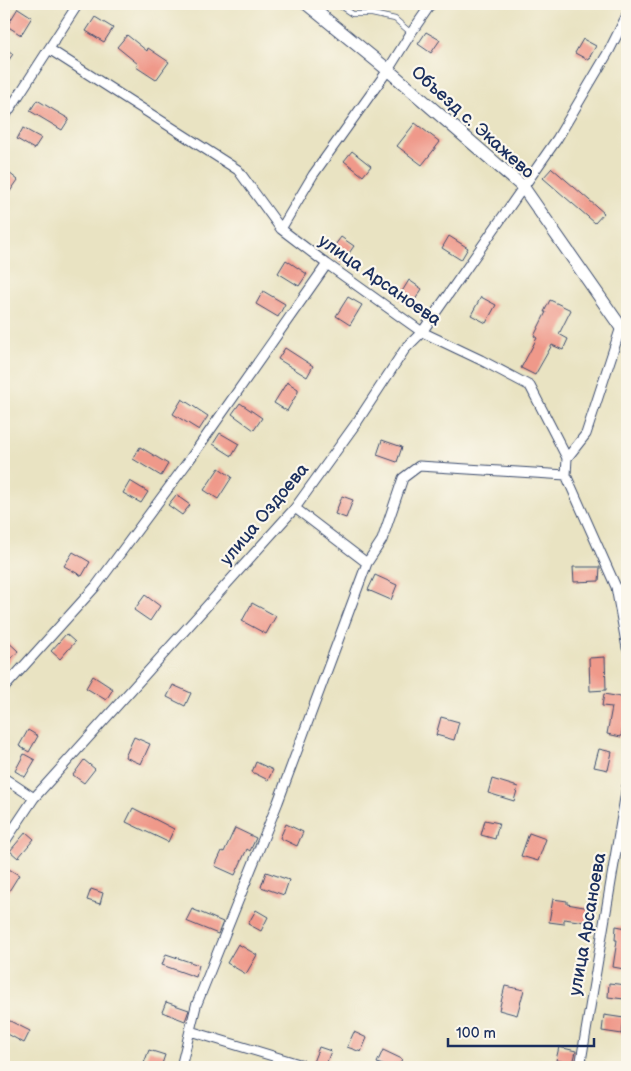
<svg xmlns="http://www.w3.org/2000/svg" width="631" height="1071" font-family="'Balsamiq Sans',sans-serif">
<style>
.building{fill:#ef998a}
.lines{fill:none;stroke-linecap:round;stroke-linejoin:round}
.lane-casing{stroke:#3a4a6d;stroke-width:6}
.street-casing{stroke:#3a4a6d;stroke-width:11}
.secondary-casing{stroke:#3a4a6d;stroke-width:14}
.lane{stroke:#fff;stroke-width:4.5}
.street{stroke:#fff;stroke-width:9}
.secondary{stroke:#fff;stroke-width:12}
.labels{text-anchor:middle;stroke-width:4.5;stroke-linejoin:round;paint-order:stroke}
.street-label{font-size:18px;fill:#1b2f5e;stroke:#fbf7ec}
</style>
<rect width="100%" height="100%" fill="#fbf7ec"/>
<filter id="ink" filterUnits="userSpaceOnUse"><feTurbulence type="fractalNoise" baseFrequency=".02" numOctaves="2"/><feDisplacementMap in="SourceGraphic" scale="10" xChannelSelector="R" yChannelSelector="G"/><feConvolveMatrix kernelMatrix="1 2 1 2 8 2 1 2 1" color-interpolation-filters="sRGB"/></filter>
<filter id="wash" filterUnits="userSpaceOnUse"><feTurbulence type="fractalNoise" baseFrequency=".0096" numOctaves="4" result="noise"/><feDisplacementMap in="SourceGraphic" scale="20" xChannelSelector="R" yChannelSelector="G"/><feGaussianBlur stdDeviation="1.12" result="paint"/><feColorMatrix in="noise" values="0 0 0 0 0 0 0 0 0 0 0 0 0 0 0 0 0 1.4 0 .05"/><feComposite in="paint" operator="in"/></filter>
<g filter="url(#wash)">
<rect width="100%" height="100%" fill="#e9e3c2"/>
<g id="blocks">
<path class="building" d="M18,8L32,17L21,35L7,26Z
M95,17L113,28L104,42L86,31Z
M426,32L440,40L431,53L418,44Z
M127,35L147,51L148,48L169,62L156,80L136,67L138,64L117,47Z
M583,39L596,46L588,60L575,53Z
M4,47L13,54L4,67Z
M37,100L69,119L62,130L30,111Z
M415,123L440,142L422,165L397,146Z
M23,128L41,138L34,149L17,139Z
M352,151L371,166L363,176L344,161Z
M552,168L604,213L595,223L543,178Z
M4,169L18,180L4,200Z
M449,236L468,248L461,260L442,248Z
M341,237L354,246L342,263L329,253Z
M286,260L307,274L299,286L278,273Z
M409,280L422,289L411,306L398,298Z
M263,291L285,304L278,317L256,304Z
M348,297L362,305L350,325L336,316Z
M481,297L496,305L486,323L471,315Z
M550,300L571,310L559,334L568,339L563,350L552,345L535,375L521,368L537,338L534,336L546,312H544Z
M285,348L313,366L307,377L278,359Z
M287,382L298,389V392L287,411L274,403Z
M182,399L208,416L199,430L173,414Z
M240,403L262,418L254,430L232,414Z
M220,433L239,444L232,456L213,444Z
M382,440L402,447L397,462L377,455Z
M140,447L168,464L161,476L133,459Z
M219,468L232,477L218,499L204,490Z
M130,481L148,492L141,503L123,493Z
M176,495L190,505L182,515L168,505Z
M342,496L353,500L346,518L335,514Z
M73,552L90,562L82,576L64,566Z
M573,567H600L599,581L574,582Z
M375,575L397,585L391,600L368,590Z
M145,595L160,606L150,621L134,610Z
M252,603L276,616L266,634L242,621Z
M66,634L75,642L60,659L51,651Z
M4,638L18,651L4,667Z
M605,657L606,690L590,691L589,658Z
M93,676L113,689L106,700L86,688Z
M173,685L191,693L185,706L167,697Z
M604,694L626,698L627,708L621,737L607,734L612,707L602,706Z
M441,717L459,722L454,740L436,735Z
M28,730L38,736L29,752L19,746Z
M134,737L150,744L141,764L125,757Z
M599,749L612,752L608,770L594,767Z
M24,754L35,760L25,777L15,771Z
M84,760L95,769L84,783L73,775Z
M256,762L273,770L268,780L252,772Z
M492,779L518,787L514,801L488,793Z
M133,808L174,829L168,842L126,822Z
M485,820L499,823L495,839L481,835Z
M286,824L303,832L297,846L280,838Z
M235,828L256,838L250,851L247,849L235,875L215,866L222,851L224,852Z
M26,832L34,839L18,858L10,851Z
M529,833L546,839L538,861L521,856Z
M7,868L19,875L9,891L4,888V873Z
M266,872L289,880L284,895L261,887Z
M91,889L103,893L100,904L87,900Z
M553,899L567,901V904L595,909L593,923L564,919V924L549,922Z
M192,909L223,922L218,934L186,921Z
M256,910L268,917L261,931L248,924Z
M616,926L627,928V952L624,969L613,967L617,940H615Z
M238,944L257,955L246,974L227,963Z
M166,954L199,965L196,977L162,965Z
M609,983L626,985L624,999L608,997Z
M505,986L524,990L517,1015L499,1010Z
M166,1002L189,1010L185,1021L162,1012Z
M604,1015L624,1018L622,1034L602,1031Z
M8,1020L30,1031L24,1043L4,1032V1028Z
M354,1032L367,1038L361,1052L347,1047Z
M319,1047L331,1051L325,1067L313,1062Z
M559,1047L576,1051L573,1064L556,1060Z
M149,1050L165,1055L161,1067H156L144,1063Z
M383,1050L402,1059L398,1067H388L377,1063Z"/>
</g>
</g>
<g filter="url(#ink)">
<use href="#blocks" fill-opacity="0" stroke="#3a4a6d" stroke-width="1"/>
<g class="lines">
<defs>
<path id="lane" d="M338,4L340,6L352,14H372L395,19L411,33"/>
<path id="street" d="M49,49L238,170L281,229L327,264L422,332L481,360L530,386L567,458L566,475L616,587L627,648
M4,118L78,4
M281,229L313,175L388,70L411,33L431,4
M567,458L586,434L621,327
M367,563L382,540L403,478L419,466L566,475
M4,688L96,586L190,459L327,264
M4,778L34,798
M4,843L34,798L295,508L357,422L405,349L422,332L557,139L609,51L627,15
M190,1031L309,1067
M181,1067L196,1006L278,802L367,563L295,508
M580,1067L627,786"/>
<path id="secondary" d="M307,4L388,70L523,187L627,336"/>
</defs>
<use href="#lane" class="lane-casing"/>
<use href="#street" class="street-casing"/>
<use href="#secondary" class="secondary-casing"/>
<use href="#lane" class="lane"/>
<use href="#street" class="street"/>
<use href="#secondary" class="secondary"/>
</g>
</g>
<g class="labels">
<g class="street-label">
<text transform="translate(473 122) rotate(42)" y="6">Объезд с. Экажево</text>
<text transform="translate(380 280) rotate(35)" y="6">улица Арсаноева</text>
<text transform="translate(264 514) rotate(-50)" y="6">улица Оздоева</text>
<text transform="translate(587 924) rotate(-80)" y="6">улица Арсаноева</text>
</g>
</g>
<rect width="631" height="1071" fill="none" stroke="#fbf7ec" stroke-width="20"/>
<path d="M448 1038v8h146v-8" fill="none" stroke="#1b2f5e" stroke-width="2.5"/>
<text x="456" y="1038" font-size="15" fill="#1b2f5e" stroke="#fbf7ec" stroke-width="4" paint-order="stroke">100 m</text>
</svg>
